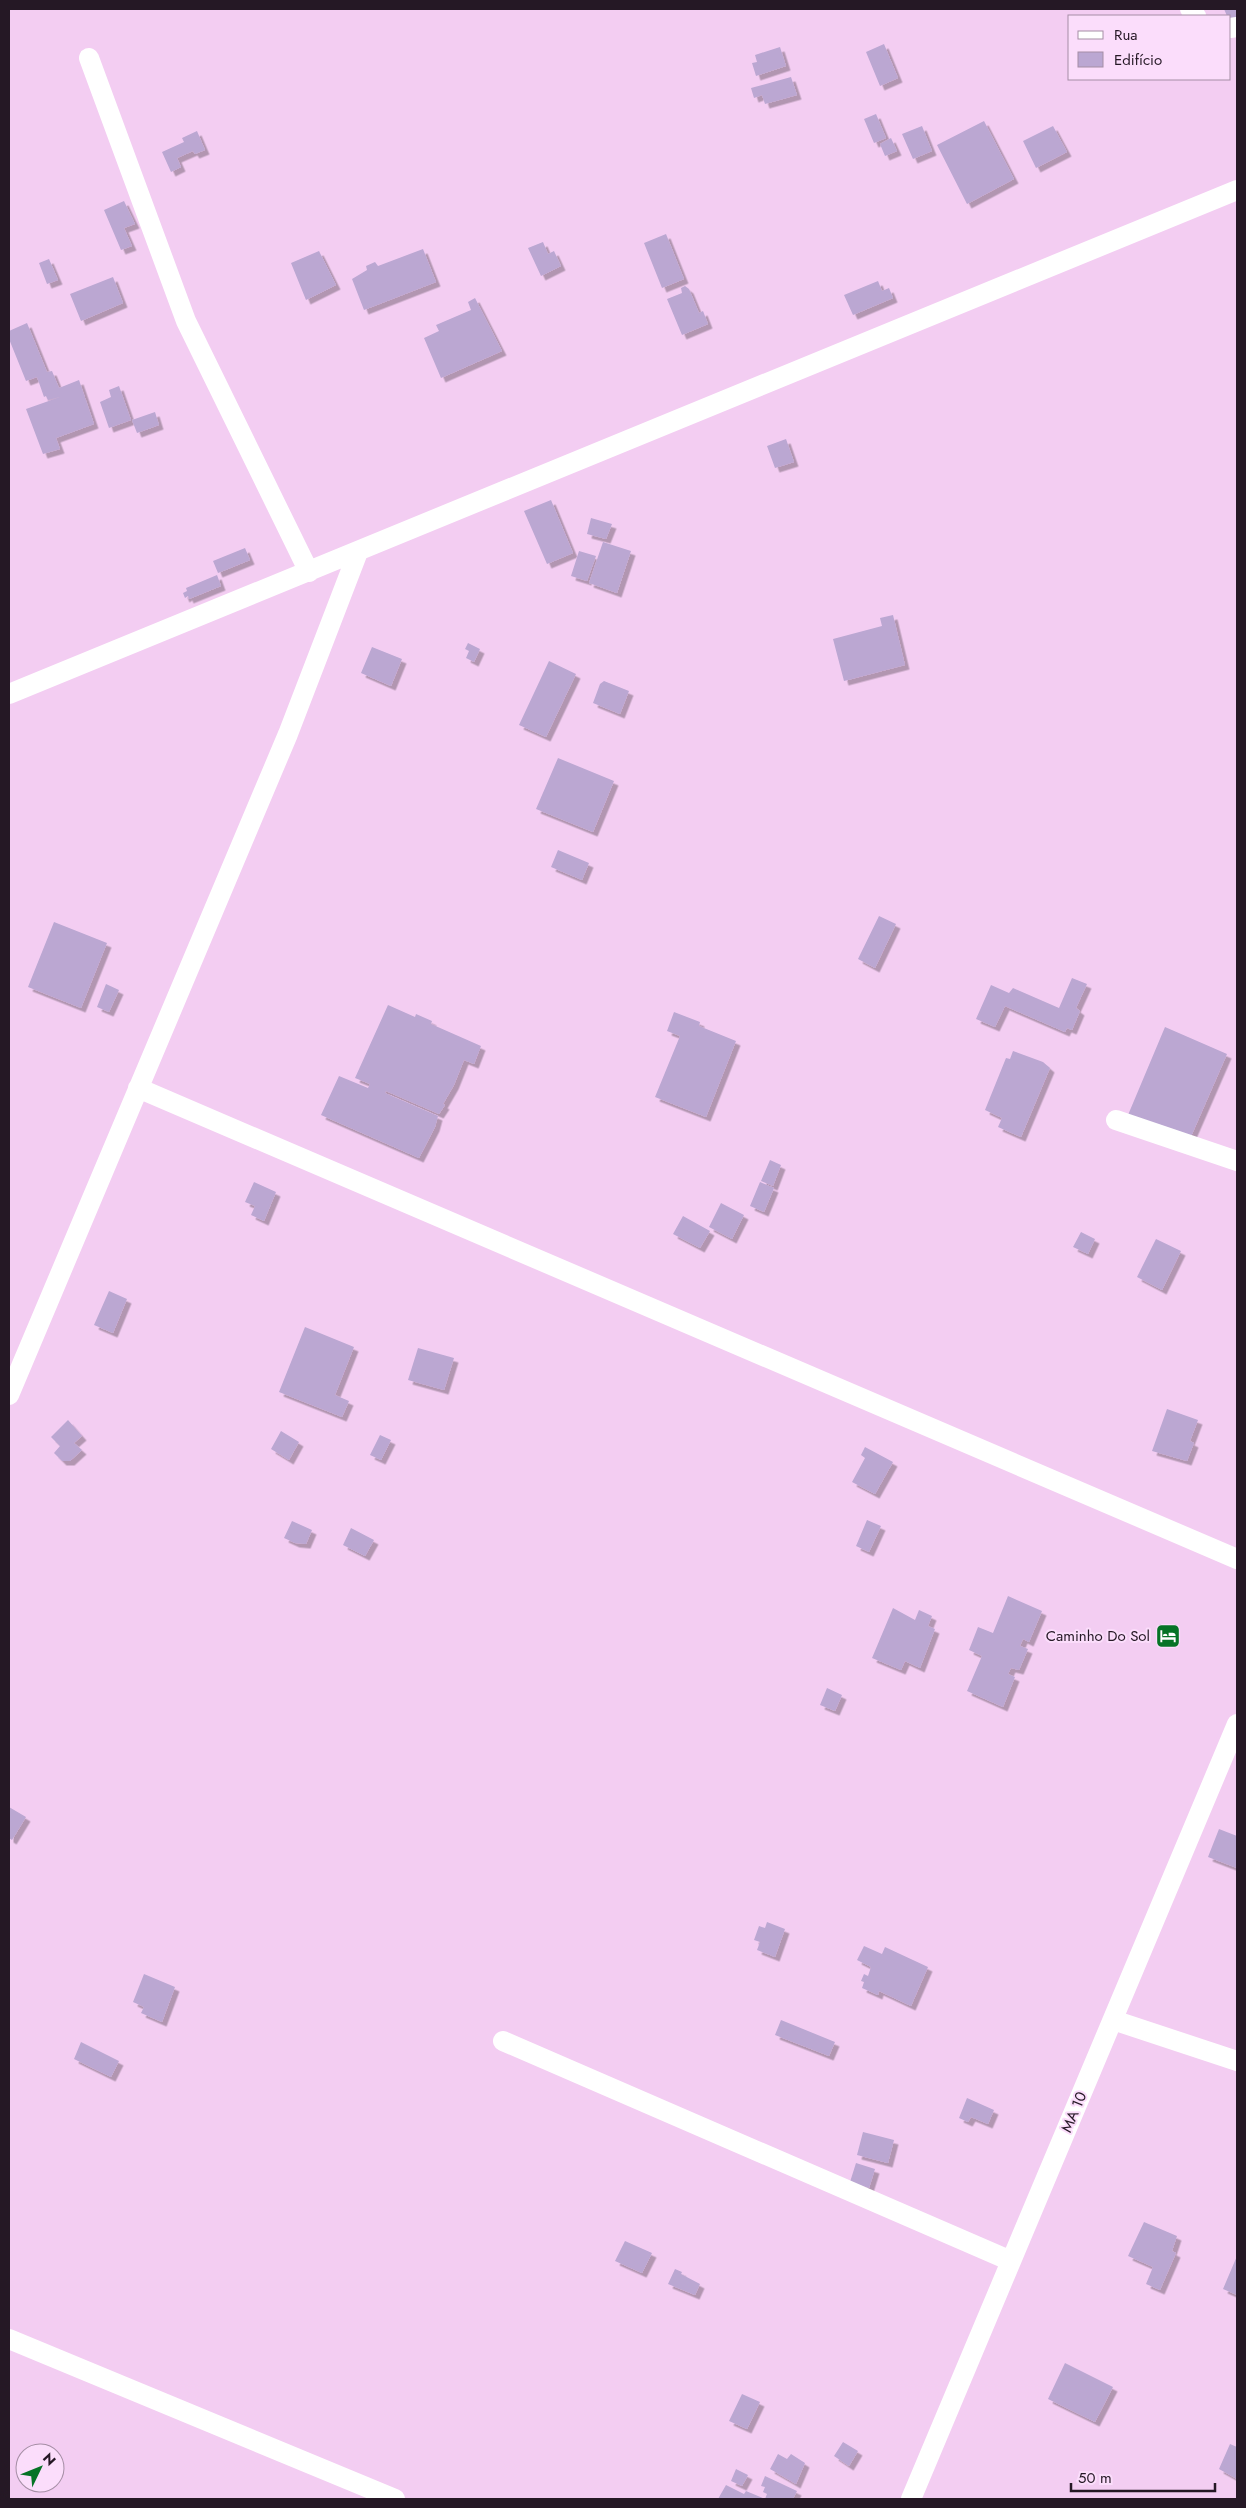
<svg xmlns="http://www.w3.org/2000/svg" width="1246" height="2508" font-family="Jost,sans-serif">
<style>
.building{fill:#bba7d2;filter:url(#shadow)}
.lines{fill:none;stroke-linecap:round;stroke-linejoin:round}
.minor{stroke:#fff;stroke-width:20}
.labels{text-anchor:middle;stroke-width:4;stroke-linejoin:round;paint-order:stroke}
.poi-label{font-size:15px;fill:#251825;stroke:#fbddfb;text-anchor:end}
.street-label{font-size:15px;fill:#251825;stroke:#fbddfb}
</style>
<defs>
<filter id="shadow"><feDropShadow dx="4.5" dy="4.5" stdDeviation="0" flood-color="#0004"/></filter>
</defs>
<rect width="100%" height="100%" fill="#f3cdf2"/>
<path class="building" d="M1224,9H1237V17L1230,21V16H1227Z
M884,44L898,78L880,86L866,52Z
M780,47L786,66L756,76L752,63L757,62L755,55Z
M791,77L797,95L765,104L762,95L754,98L751,88Z
M876,114L886,138L874,143L864,119Z
M984,121L1014,179L967,204L937,145Z
M922,126L932,151L913,159L902,134Z
M1053,126L1067,152L1036,168L1023,141Z
M197,131L205,150L195,154L193,151L177,158L181,167L171,172L162,152L184,142L182,138Z
M891,138L897,151L885,156L880,144Z
M124,201L135,224L124,228L132,246L121,250L104,210Z
M666,234L684,279L662,288L644,243Z
M543,242L548,254L554,251L561,266L541,276L528,248Z
M423,249L436,282L364,310L352,279L367,270L366,266L375,262L378,266Z
M319,251L336,285L306,300L291,263Z
M49,259L58,280L47,284L39,263Z
M113,277L123,303L81,321L70,294Z
M878,281L882,291L889,288L893,298L853,315L844,295Z
M685,286L689,289L699,313L703,311L708,324L682,335L667,299L682,293L681,288Z
M475,298L502,351L441,378L424,338L439,331L436,325L471,310L468,302Z
M27,323L47,372L52,371L59,388L79,380L94,424L56,438L60,449L43,454L26,409L60,397L48,400L46,396L44,397L37,377L26,381L9,339V331Z
M119,386L131,420L109,428L100,402L111,397L109,390Z
M155,412L159,425L137,433L132,420Z
M786,439L794,462L775,468L767,446Z
M551,500L573,553L547,564L524,511Z
M591,518L612,524L606,539L587,534Z
M603,542L631,551L617,593L589,583Z
M245,548L250,560L218,573L213,561Z
M579,551L596,556L587,581L571,576Z
M217,575L221,586L189,599L188,596L185,598L183,593L187,591L186,588Z
M893,615L905,665L844,681L833,639L882,626L880,618Z
M468,643L480,649L474,662L466,658L469,651L465,649Z
M372,647L402,659L391,686L361,673Z
M549,661L576,674L546,737L519,725Z
M604,681L629,691L620,714L593,703L600,684Z
M558,758L614,781L593,832L536,809Z
M558,850L589,863L582,880L551,867Z
M879,916L896,924L875,968L858,959Z
M54,922L107,943L81,1008L28,987Z
M1072,978L1087,984L1076,1008L1080,1011L1072,1030L1067,1028L1065,1032L1005,1006L995,1027L976,1019L991,985L1009,993L1013,988L1059,1008Z
M106,984L119,990L109,1012L97,1007Z
M388,1005L415,1017L416,1014L432,1021L431,1024L481,1046L474,1064L464,1060L454,1085L443,1104L445,1105L439,1114L386,1091L385,1093L438,1116L435,1127L419,1158L321,1115L339,1076L368,1088L370,1084L355,1078Z
M674,1012L700,1022L699,1026L736,1041L706,1117L655,1097L680,1036L667,1031Z
M1165,1027L1227,1054L1189,1141L1128,1115Z
M1013,1051L1043,1062L1050,1068L1021,1137L998,1127L1002,1118L985,1110L1006,1058L1010,1059Z
M770,1160L781,1165L773,1186L761,1181Z
M254,1182L276,1192L264,1221L251,1215L255,1206L245,1202Z
M760,1182L774,1188L764,1212L750,1206Z
M721,1203L744,1215L732,1239L709,1227Z
M683,1216L710,1231L700,1248L673,1234Z
M1081,1232L1095,1239L1088,1254L1073,1247Z
M1156,1239L1181,1251L1162,1290L1137,1277Z
M109,1291L127,1299L113,1333L94,1325Z
M305,1327L354,1347L335,1395L349,1401L342,1417L279,1392Z
M418,1348L454,1358L444,1390L408,1380Z
M1167,1409L1198,1420L1190,1441L1194,1443L1187,1461L1152,1451Z
M68,1420L82,1436L74,1443L82,1450L70,1461H62L54,1453L60,1446L51,1437Z
M281,1431L299,1442L289,1460L271,1449Z
M380,1435L391,1440L381,1460L370,1455Z
M865,1447L893,1462L875,1494L852,1482L865,1458L861,1455Z
M867,1520L881,1526L869,1552L856,1546Z
M292,1521L312,1530L306,1544L295,1543L284,1538Z
M351,1528L374,1540L365,1556L343,1545Z
M1008,1596L1042,1611L1029,1642L1023,1639L1020,1646L1028,1649L1019,1670L1011,1668L1008,1674L1015,1677L1003,1707L967,1691L982,1656L969,1650L978,1627L993,1633Z
M893,1608L915,1620L919,1610L932,1616L928,1626L935,1629L920,1668L905,1661L901,1670L872,1658Z
M827,1688L842,1695L835,1711L820,1705Z
M9,1807L26,1817L12,1840L9,1838Z
M1219,1829L1237,1836V1868L1208,1857Z
M767,1922L785,1929L775,1957L757,1950L760,1942L754,1940L759,1926L765,1928Z
M864,1946L882,1954L885,1947L928,1967L911,2006L879,1991L878,1995L862,1988L864,1982L861,1981L864,1974L868,1976L871,1967L857,1960Z
M144,1974L175,1987L162,2022L141,2013L144,2007L133,2002Z
M781,2020L835,2042L829,2056L775,2035Z
M81,2042L119,2061L111,2077L74,2059Z
M967,2098L994,2110L988,2124L971,2117L968,2122L959,2118Z
M863,2132L894,2140L888,2163L857,2155Z
M856,2163L875,2169L869,2188L850,2182Z
M1144,2222L1177,2236L1172,2251L1176,2253L1160,2290L1146,2284L1153,2267L1128,2256Z
M625,2241L652,2253L642,2273L615,2261Z
M1237,2256V2295L1223,2289Z
M675,2269L682,2272L681,2274L700,2284L695,2295L668,2284Z
M1065,2363L1113,2387L1095,2422L1048,2399Z
M742,2394L760,2402L747,2429L729,2421Z
M843,2442L858,2451L849,2466L834,2456Z
M1230,2444L1237,2447V2479L1219,2469Z
M778,2454L787,2459L791,2454L805,2463L796,2484L770,2469Z
M736,2469L748,2475L742,2486L731,2481Z
M765,2476L797,2491L793,2499H718L726,2485L744,2494L746,2491L765,2499L767,2494L763,2492L765,2487L761,2486Z"/>
<g class="lines">
<path class="minor" d="M1190,9L1196,16
M1230,28L1237,27
M89,58L186,321L309,572
M9,694L1237,190
M138,1088L1237,1559
M1116,1120L1237,1161
M9,1395L288,734L358,552
M1113,2020L1237,2061
M503,2041L1011,2261
M9,2339L395,2499
M911,2499L1237,1724"/>
</g>
<defs>
<symbol id="hotel-square" viewBox="-11 -11 22 22"><rect x="-9" y="-9" width="18" height="18" rx="4" fill="#067326" stroke="#fbddfb"/><path d="M-6-4.5h1.5V1H6V5H4.5V3h-9V5H-6ZM-4 0a1.8 1.8 0 1 1 3.6 0ZM.5 0V-2.5h3Q6-2.5 6 0Z" fill="#fff"/></symbol>
</defs>
<g fill-rule="evenodd">
<use href="#hotel-square" x="1154" y="1622" width="28" height="28"/>
</g>
<g class="labels">
<g class="poi-label">
<text x="1150" y="1641">Caminho Do Sol</text>
</g>
<g class="street-label">
<text transform="translate(1074 2112) rotate(-67)" y="5">MA 10</text>
</g>
</g>
<rect width="1246" height="2508" fill="none" stroke="#251825" stroke-width="20"/>
<rect x="1068" y="15" width="162" height="65" fill="#fbddfb" stroke="#a58ea5"/>
<rect x="1078" y="31" width="25" height="8" fill="#ffffff" stroke="#a58ea5"/>
<text x="1114" y="40" font-size="15" fill="#251825">Rua</text>
<rect x="1078" y="52" width="25" height="15" fill="#bba7d2" stroke="#a58ea5"/>
<text x="1114" y="65" font-size="15" fill="#251825">Edifício</text>
<g transform="translate(40 2468) rotate(47)"><circle r="24" fill="#fbddfb" stroke="#a58ea5"/>
<path d="M0-4L9 19L0 12L-9 19Z" fill="#067326"/>
<text y="-8" font-size="14" font-weight="bold" text-anchor="middle" fill="#251825">N</text>
</g>
<path d="M1071 2483v8h144v-8" fill="none" stroke="#251825" stroke-width="2.5"/>
<text x="1078" y="2483" font-size="15" fill="#251825" stroke="#fbddfb" stroke-width="4" paint-order="stroke">50 m</text>
</svg>
